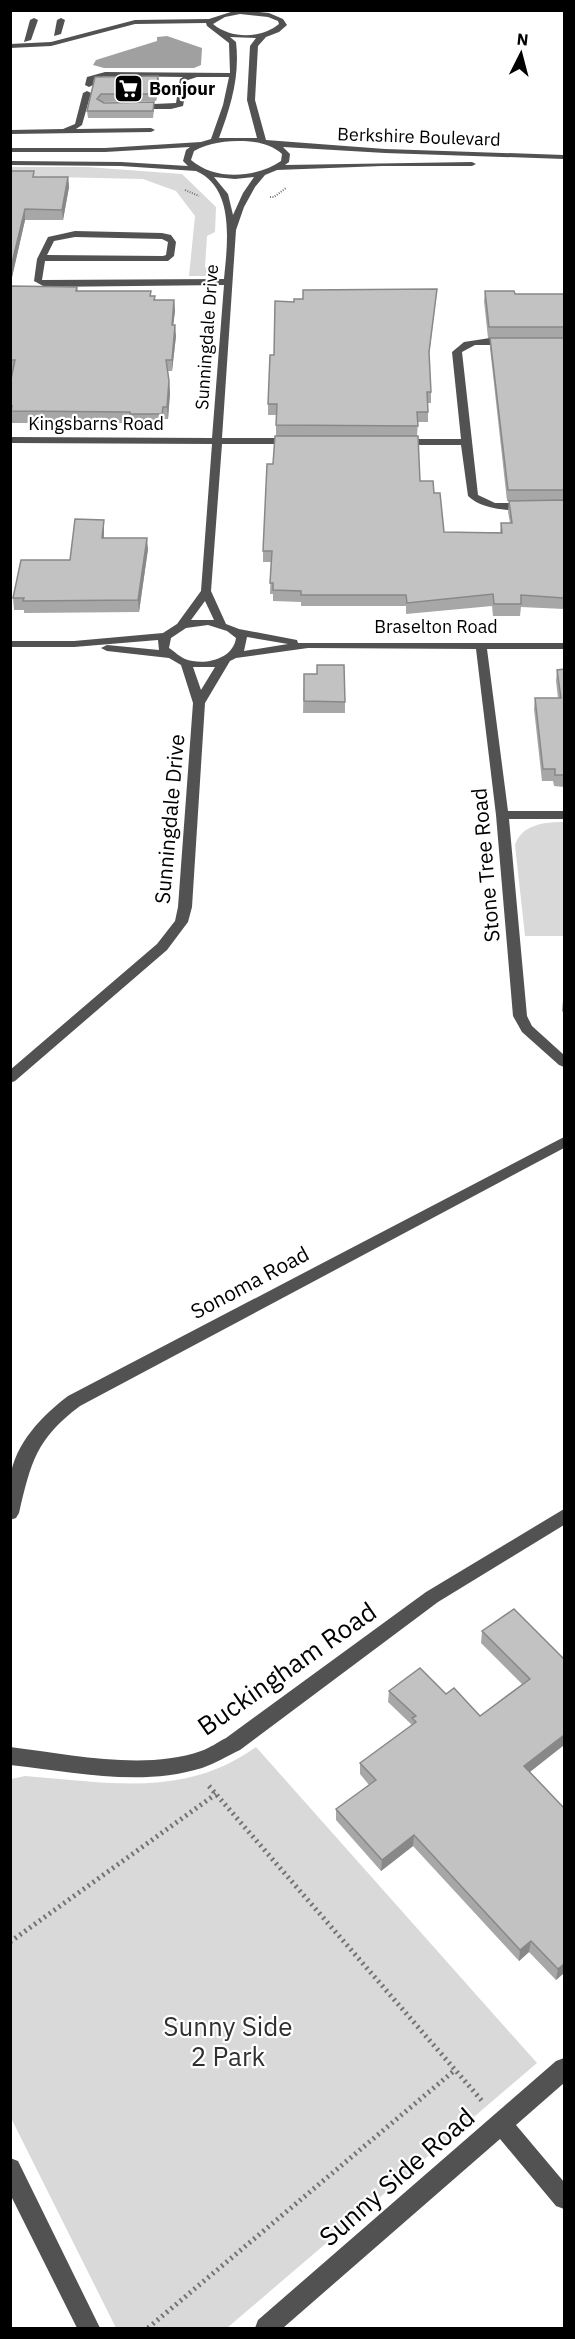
<svg xmlns="http://www.w3.org/2000/svg" width="575" height="2339" font-family="'IBM Plex Sans',sans-serif">
<style>
.green{fill:#d9d9d9}
.water{fill:#a0a0a0}
.lines{fill:none;stroke-linecap:round;stroke-linejoin:round}
.path-far1{stroke:#747474;stroke-width:2;stroke-dasharray:1 1.5;stroke-linecap:butt}
.path{stroke:#747474;stroke-width:5;stroke-dasharray:2 4;stroke-linecap:butt}
.minor{fill:#525252;fill-rule:evenodd}
.wall{fill:#a7a7a7}
.shaded-wall{fill:#888}
.building{fill:#c2c2c2;stroke:#888;stroke-width:1.5}
.labels{text-anchor:middle;stroke-width:4.5;stroke-linejoin:round;paint-order:stroke}
.far-poi-label{font-size:18px;font-weight:bold;fill:#000;stroke:#fff;text-anchor:start}
.far-street-label{font-size:18px;fill:#000;stroke:#fff}
.street-label{font-size:21px;fill:#000;stroke:#fff}
.near-street-label{font-size:26px;fill:#000;stroke:#fff}
.near-park-label{font-size:26px;fill:#303030;stroke:#fff}
</style>
<rect width="100%" height="100%" fill="#fff"/>
<path class="green" d="M11,167H87L182,174L216,207L215,232L207,236L205,267L211,271L210,276H189L195,216L176,191L143,179L11,176Z
M564,822V936H525L515,845C522,824 545,822 564,822Z
M256,1747L537,2063L227,2328H116L11,2118V1779L25,1776C107,1782 184,1799 256,1747Z"/>
<path class="water" d="M167,36L202,48L201,65L194,68H104L93,65L96,60L157,41V37Z"/>
<g class="lines">
<path class="path-far1" d="M185,190L199,196
M270,197H274L286,188"/>
<path class="path" d="M209,1786L483,2102
M10,1942L216,1794
M148,2328L455,2070"/>
<path class="minor" d="M237,10L269,13L283,19L287,25L279,32L266,37L258,46L255,100L266,140L385,149L564,155V159L385,153L283,147L290,154L289,162L285,165L472,162L476,164L472,166H382L277,170L265,175L255,187L244,207L236,230L222,438H295L300,441L295,444H222L211,591L226,624L239,629L297,640L298,643H564V649H487L508,811H564V819H509L527,1016L532,1026L564,1055V1067L559,1065L522,1032L513,1016L496,815L476,649L308,648L236,658L230,661L205,703L192,907L188,922L167,950L15,1081L10,1083V1070L157,944L175,921L178,907L193,703L181,665L169,658L107,651L101,648L107,645L159,650L158,640L74,647H10V641H74L163,633L177,624L201,591L212,444L10,443V437L212,438L224,285L45,287L34,281L37,259L48,237L75,231L162,233L171,235L176,242L174,256L168,261H45L42,280L224,279C227,246 236,188 196,171L121,166L10,165V161L121,162L188,166L183,161L186,150L190,147L105,152H10V148H105L201,142L211,139L223,105L229,77H197L188,80L183,106L171,109H135L131,107L132,105L176,103L180,79L183,77L105,76L94,79L93,85L89,87L85,85L87,77L105,72L230,73L229,43L207,26L206,23L135,24L51,46L10,48V44L51,42L135,20L209,19ZM240,14L268,17L278,21L279,24C261,39 231,39 213,24L225,17ZM230,37L256,38L250,46L247,100L257,138H219C231,106 240,76 236,42ZM244,141C258,142 271,144 282,154L281,161C256,178 215,181 191,160L194,151C210,142 226,141 244,141ZM214,177L235,179L254,177L243,193L233,215L228,194ZM75,237L162,239L168,242L166,255L163,256L47,255L54,241ZM205,601L214,620H191ZM208,625L227,631L236,638C233,660 203,666 185,659C180,657 174,651 169,648L171,638L186,628ZM247,637L288,644L244,651ZM193,667H215L201,690Z
M34,18L38,20L31,40L24,42L30,20Z
M61,18L65,20L61,34L54,36L57,20Z
M87,91L91,93L82,125L76,129L151,128L155,130L151,132L10,134V130L63,129L75,124L83,93Z
M490,338L511,339L516,342L511,345H475L462,352L478,495L495,503H564V509C537,510 488,516 468,496L461,445H400L395,442L400,439H461L452,352L464,342Z
M564,1137V1148L80,1406C36,1439 31,1462 19,1513L16,1518L10,1520C10,1506 9,1492 10,1478C15,1443 42,1416 68,1396Z
M564,1509V1525L438,1602L240,1750C227,1756 216,1763 202,1768C141,1787 73,1772 10,1765V1747C69,1754 144,1771 201,1751C210,1748 218,1742 226,1738L426,1592Z
M564,2058V2083L516,2125L564,2182V2209L556,2206L500,2139L283,2328H255L258,2320L556,2061Z
M10,2158L18,2161L100,2328H77L10,2194Z"/>
</g>
<path class="wall" d="M158,76L159,83L156,101L102,102L104,103L154,110L153,118H88L87,111L95,77Z
M10,171L35,177H68L69,187L63,220H25L10,286Z
M10,286L77,287L78,291L155,296V300H174L175,311L173,325L176,336L172,371H168L170,393L168,419H163L162,426H131V423H12L11,418H10V384L13,371H10Z
M437,289L429,356L431,392V403H428V422H418L417,436L420,481L434,493L444,532H500L501,523H510L508,512L509,501H524H507L490,348V338H564H488L484,301L485,291L515,294H564V609L521,607L520,616H493L492,606L406,614V606H301V602L273,601V594H270L271,562H263V551L276,436V415H268V404L274,355L294,302L303,299Z
M104,520V538L148,549L139,612L24,613V610H14L13,598L70,560Z
M564,669V787L554,786L553,781H542L534,709L535,698H558L556,681L557,670Z
M304,674H317L345,702V713H303Z
M563,1000H564V1013L562,1011Z
M514,1609L564,1745L530,1772L564,1973L556,1980L529,1952L519,1961L413,1846L381,1871L336,1820V1809L369,1785L360,1774V1763L412,1725L388,1702L389,1691L446,1694L480,1716L522,1684L481,1643L482,1631Z"/>
<path class="shaded-wall" d="M158,76L159,83L156,101V94Z
M68,177L69,187L63,220L62,210Z
M25,209V220L10,286V271Z
M174,300L175,311L172,336V325Z
M175,325L176,336L172,371V360Z
M169,381L170,393L168,419L167,407Z
M104,520V531L103,549L102,538Z
M147,538L148,549L139,612L138,600Z
M564,1735V1745L522,1778L524,1766Z
M414,1835L413,1846L381,1871L382,1860Z
M531,1941L529,1952L519,1961L520,1950Z
M564,1964V1973L556,1980L558,1969Z"/>
<path class="building" d="M158,76L156,94H101L97,99L104,103L154,102L153,111H87L95,77Z
M10,171H34L33,177H68L62,210L25,209L10,271Z
M10,286L77,287L76,291H151L150,296H155L154,300H174L172,325H175L172,360H166L169,381L167,407H163L162,414H130V412L11,411L12,406H10V384L15,360H10Z
M437,289L429,352L431,392H427L428,412H417L418,426L276,425L277,404H268L270,355H274L275,301L294,302V299H303V290Z
M485,291H514L515,294H564V327H489Z
M490,338H564V490H508Z
M275,436H418L420,481H433L434,493H440L444,532L502,533L501,523H512L509,501L564,500V598L521,595V604H494L493,594L407,603L406,595H301V591L273,590V583H270L272,551H263L267,464H273Z
M75,519L104,520L102,538H147L138,600L23,601L24,598H13L21,560H70Z
M317,665H344L345,702L304,701V674H317Z
M564,669V775H555V769H543L535,698H561L557,670Z
M514,1609L564,1659V1735L524,1766L564,1808V1964L558,1969L531,1941L520,1950L414,1835L382,1860L336,1809L376,1780L360,1763L416,1722L412,1718L416,1716L389,1691L420,1668L446,1694L454,1688L480,1716L530,1679L482,1631Z"/>
<defs>
<symbol id="supermarket-square" viewBox="-11 -11 22 22"><rect x="-9" y="-9" width="18" height="18" rx="4" fill="#000" stroke="#fff"/><path d="M-6-5.5h2.5l.6 2H6L4.5 2H-2.5L-4.4-4H-6ZM-1.5 3.2a1.3 1.3 0 1 0 .1 0ZM3 3.2a1.3 1.3 0 1 0 .1 0Z" fill="#fff"/></symbol>
</defs>
<g fill-rule="evenodd">
<use href="#supermarket-square" x="112" y="72" width="33" height="33"/>
</g>
<g class="labels">
<g class="far-poi-label">
<text x="149" y="95">Bonjour</text>
</g>
<g class="far-street-label">
<text transform="translate(419 137) rotate(2)" y="6">Berkshire Boulevard</text>
<text transform="translate(207 337) rotate(-86)" y="6">Sunningdale Drive</text>
<text x="96" y="430">Kingsbarns Road</text>
<text x="436" y="633">Braselton Road</text>
</g>
<g class="street-label">
<text transform="translate(170 819) rotate(-85)" y="7">Sunningdale Drive</text>
<text transform="translate(486 865) rotate(-95)" y="7">Stone Tree Road</text>
<text transform="translate(250 1283) rotate(-28)" y="7">Sonoma Road</text>
</g>
<g class="near-street-label">
<text transform="translate(287 1669) rotate(-35)" y="9">Buckingham Road</text>
<text transform="translate(397 2177) rotate(-41)" y="9">Sunny Side Road</text>
</g>
<g class="near-park-label">
<text x="228" y="2036">Sunny Side<tspan x="228" dy="30">2 Park</tspan></text>
</g>
</g>
<rect width="575" height="2339" fill="none" stroke="#000000" stroke-width="24"/>
<g transform="translate(521 54) rotate(6)" stroke="#ffffff" stroke-width="4.5" paint-order="stroke">
<path d="M0-4.5L10 22L0 15L-10 22Z" fill="#000000"/>
<text y="-9" font-size="16" font-weight="bold" text-anchor="middle" fill="#000000">N</text>
</g>
</svg>
